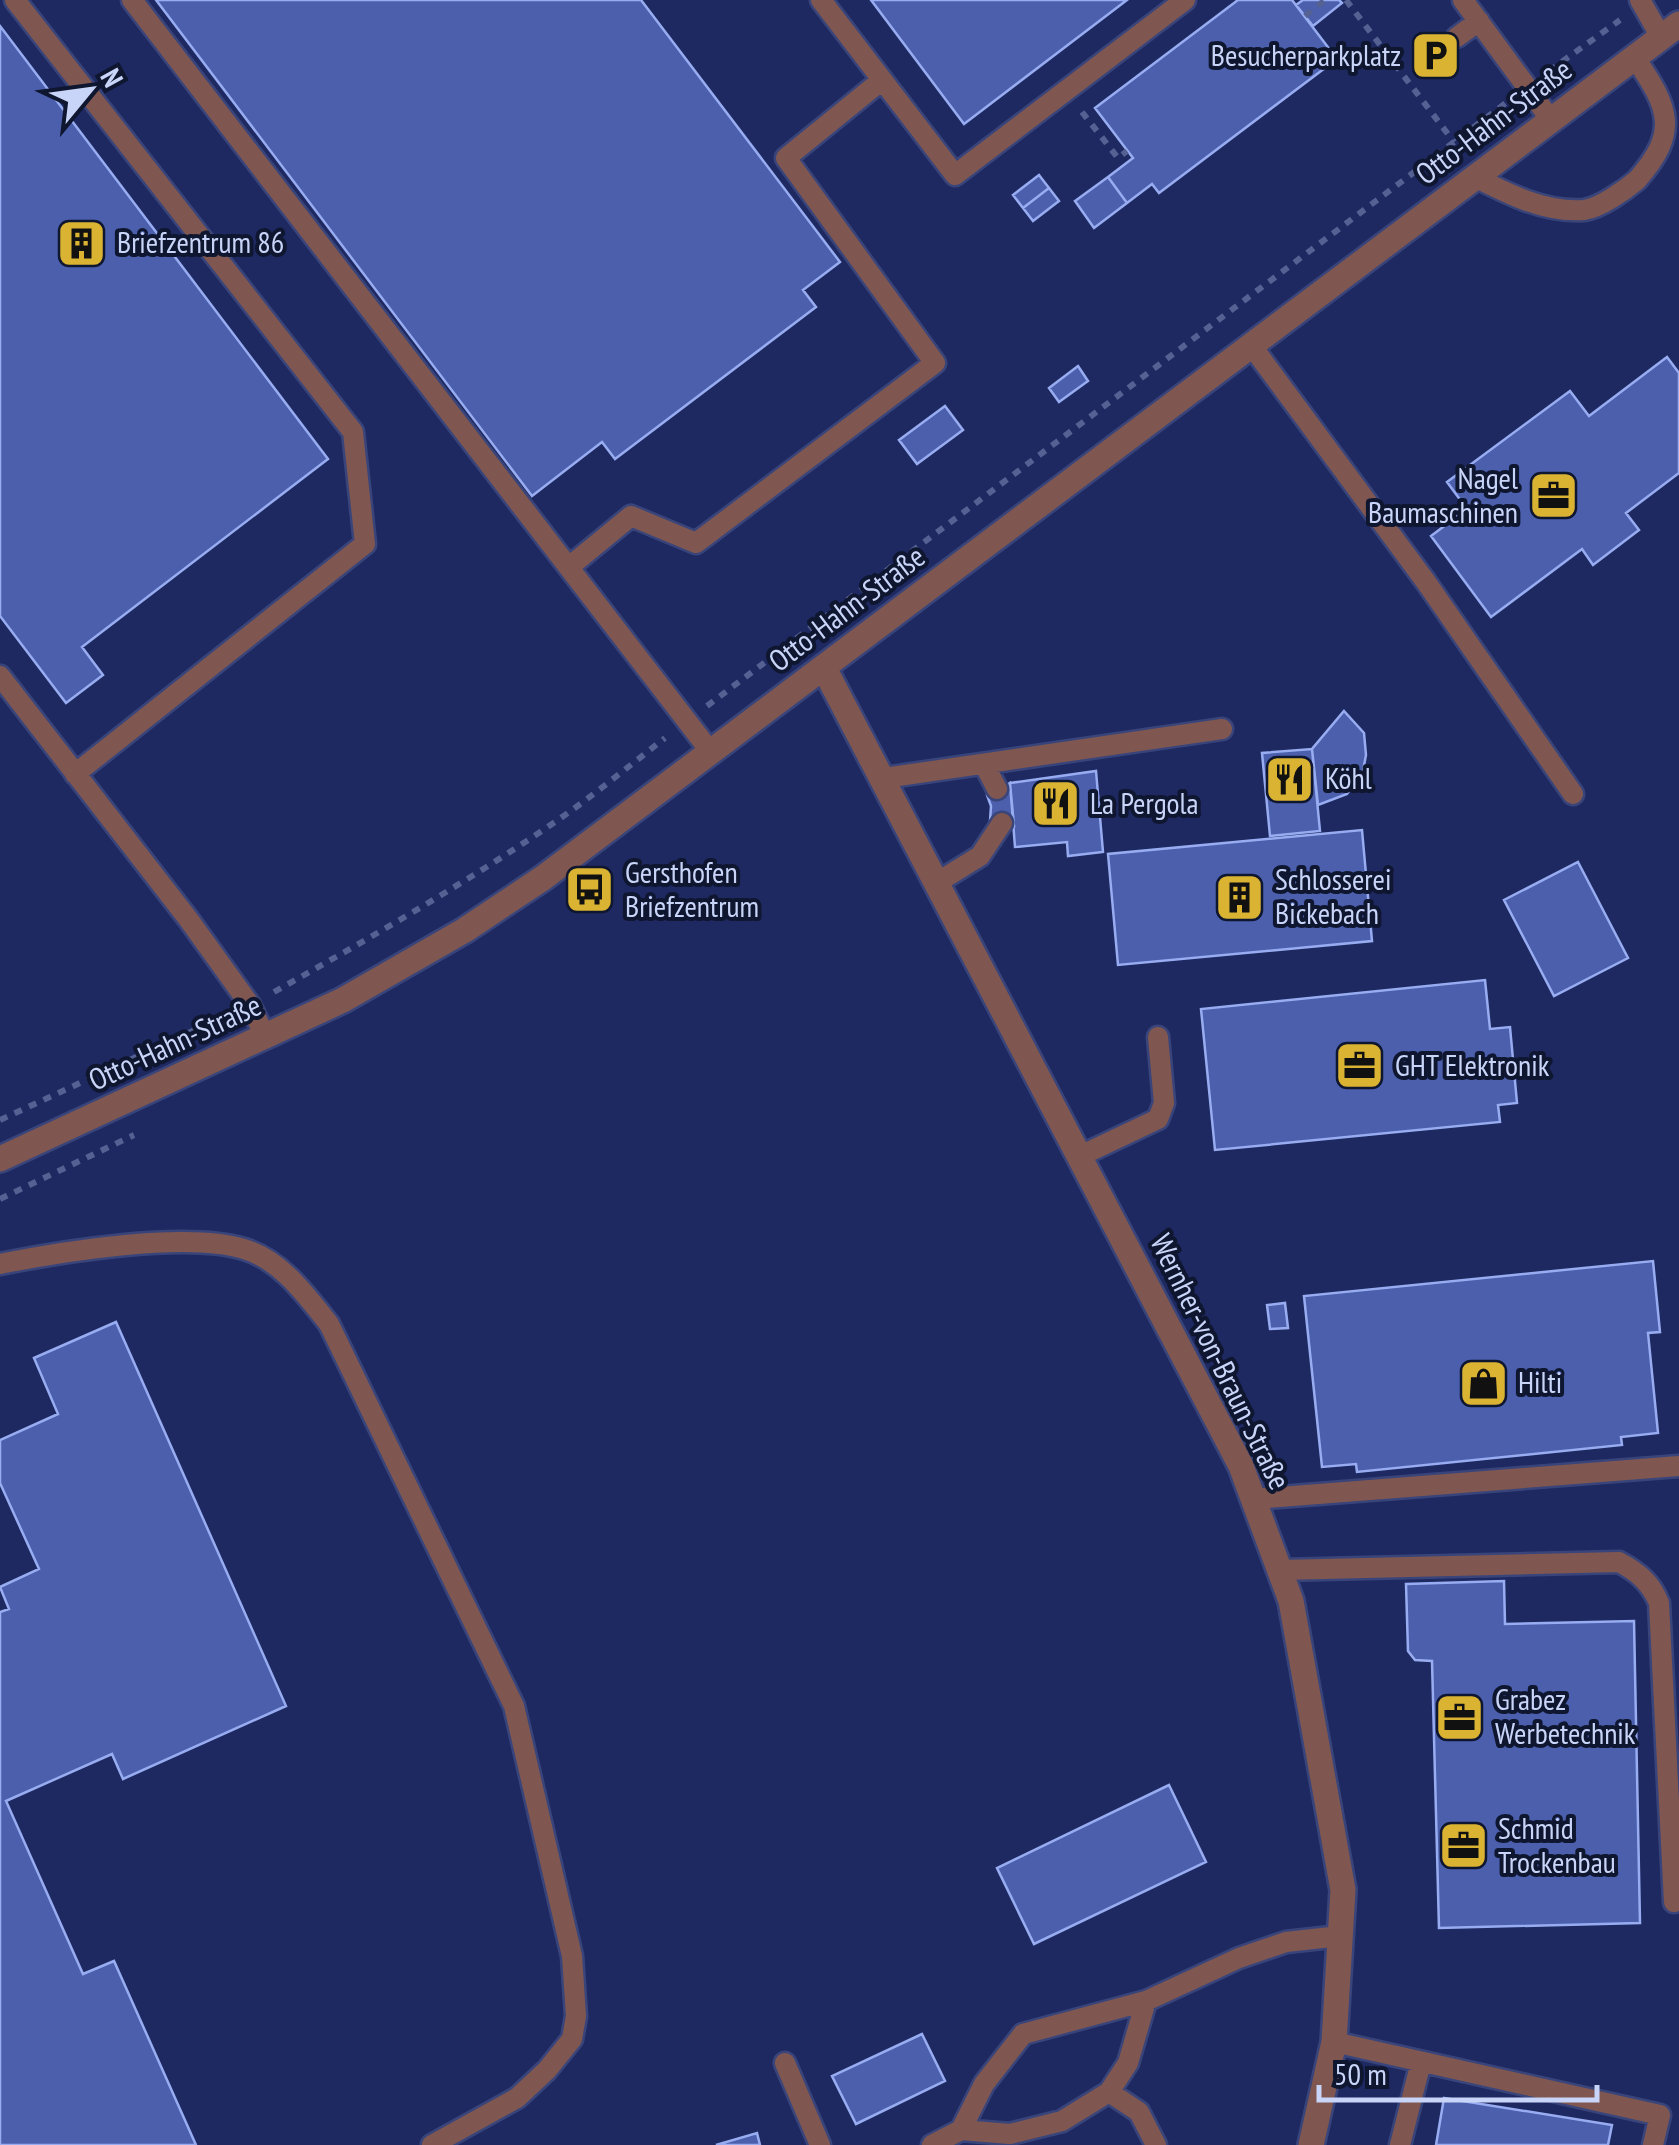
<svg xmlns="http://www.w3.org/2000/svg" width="1679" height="2145" font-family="'PT Sans Narrow',sans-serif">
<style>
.building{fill:#4b5fad;stroke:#98adf1;stroke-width:2.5}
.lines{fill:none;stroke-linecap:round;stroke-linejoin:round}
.service-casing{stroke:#39457a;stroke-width:25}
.minor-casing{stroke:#39457a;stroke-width:30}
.tertiary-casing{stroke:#39457a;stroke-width:30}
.path{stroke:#556192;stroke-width:6;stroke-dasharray:8 8;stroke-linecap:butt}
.service{stroke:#805750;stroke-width:20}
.minor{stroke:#805750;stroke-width:25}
.tertiary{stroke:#805750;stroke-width:25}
.labels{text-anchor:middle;stroke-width:8;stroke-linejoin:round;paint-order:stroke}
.poi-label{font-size:30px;fill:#c9d5f8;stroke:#0f162f;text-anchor:start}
.street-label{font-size:30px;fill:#c9d5f8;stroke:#0f162f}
</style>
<rect width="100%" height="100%" fill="#1e2962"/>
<path class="building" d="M156,0H641L840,262L803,290L816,307L615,459L602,442L532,496Z
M871,0H1127L964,124Z
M1238,0H1292L1337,59L1159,193L1152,184L1127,203L1108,177L1133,158L1095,108Z
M1303,0H1339L1342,3L1313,26L1296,5Z
M0,26L328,459L82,647L103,675L66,703L0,616Z
M1039,175L1049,188L1023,208L1013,195Z
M1108,177L1127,203L1094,228L1075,201Z
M1049,188L1059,201L1033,221L1023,208Z
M1667,357L1679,373V473L1626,513L1639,530L1593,565L1582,549L1491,617L1431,536L1467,509L1447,482L1570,391L1589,416Z
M1078,366L1088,381L1059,402L1049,388Z
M945,406L963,430L917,464L899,440Z
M1344,711L1364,733L1366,755L1363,771L1347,794L1318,805L1312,749Z
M1312,749L1320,831L1270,836L1262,753Z
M1096,771L1103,852L1068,856L1067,842L1015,847L1010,783Z
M1010,783L1014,826L990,821L991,806L987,795Z
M1362,830L1372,941L1118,965L1108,854Z
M1578,862L1628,958L1554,996L1504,900Z
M1485,980L1490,1029L1510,1027L1517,1103L1498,1105L1500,1122L1215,1150L1201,1009Z
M1653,1261L1660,1332L1648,1333L1658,1433L1621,1437L1622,1445L1357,1472L1356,1464L1322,1467L1304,1296Z
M1285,1303L1288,1328L1270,1329L1267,1305Z
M116,1322L286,1706L123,1779L112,1754L6,1801L83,1974L114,1961L196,2145H0V1612L9,1609L0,1587L39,1569L0,1483V1440L58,1414L34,1358Z
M1504,1581L1505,1624L1634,1621L1640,1923L1439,1928L1432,1661L1415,1660L1408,1651L1406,1584Z
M1169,1785L1206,1862L1034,1944L997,1868Z
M922,2034L945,2081L856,2124L832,2076Z
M1444,2098L1612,2125L1608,2145H1436Z
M757,2133L760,2145H716Z"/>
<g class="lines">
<defs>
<path id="service" d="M15,0L353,432L365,544L75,774
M132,0L710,751
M821,0L955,175L1185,0
M1463,0L1551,120
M1640,0L1661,37
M1457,37L1479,21
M1475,177C1508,194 1545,213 1584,210C1600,208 1625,190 1637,180C1679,132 1670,109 1635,58
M1251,345L1426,582L1573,794
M569,567L631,516L696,543L935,363L786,158L882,80
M0,676L189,920L250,1005L266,1038
M984,764L997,789
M884,778L1222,729
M938,882L980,856L1002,823
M1080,1156L1158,1119L1164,1103L1158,1037
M0,1264C60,1252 186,1231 244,1249C281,1260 306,1295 329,1324L514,1706L572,1956L576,2016L572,2039L547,2070L517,2098L432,2145
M1254,1499L1679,1466
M1280,1570L1619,1562C1638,1572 1651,1583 1659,1603L1674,1902
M1334,2042L1660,2115L1653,2145
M785,2063L820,2145
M1109,2092L1139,2112L1156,2145
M961,2130L1010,2134L1062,2121L1109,2092L1128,2063L1146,2001
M932,2145L961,2130L984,2084L1023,2034L1146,2001L1239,1958L1286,1942L1340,1936
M1400,2145L1421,2062"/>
<path id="minor" d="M824,668L1241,1466L1291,1601L1343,1890L1334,2042L1311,2145"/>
<path id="tertiary" d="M0,1159L343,1000L465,930L543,878L1679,24"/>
</defs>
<use href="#service" class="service-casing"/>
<use href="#minor" class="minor-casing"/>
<use href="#tertiary" class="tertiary-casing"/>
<path class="path" d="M1346,0L1454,142
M1305,16L1325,0
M1549,71L1620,20
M1082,112L1118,158L1127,151
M707,706L1507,102
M274,992C370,938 464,884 555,822C593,796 629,766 665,738
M0,1120L227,1015
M0,1199L134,1135"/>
<use href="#service" class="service"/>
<use href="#minor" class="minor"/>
<use href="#tertiary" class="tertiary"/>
</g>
<defs>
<symbol id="parking-square" viewBox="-11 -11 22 22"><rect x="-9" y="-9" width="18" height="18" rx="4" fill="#dab333" stroke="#0f162f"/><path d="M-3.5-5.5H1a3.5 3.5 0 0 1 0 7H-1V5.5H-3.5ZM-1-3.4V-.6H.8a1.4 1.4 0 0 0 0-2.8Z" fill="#111"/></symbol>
<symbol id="building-square" viewBox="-11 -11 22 22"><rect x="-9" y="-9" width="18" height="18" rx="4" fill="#dab333" stroke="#0f162f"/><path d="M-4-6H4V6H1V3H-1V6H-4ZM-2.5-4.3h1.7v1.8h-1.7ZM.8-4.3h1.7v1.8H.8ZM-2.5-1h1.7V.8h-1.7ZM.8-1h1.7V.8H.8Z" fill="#111"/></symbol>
<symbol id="office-square" viewBox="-11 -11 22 22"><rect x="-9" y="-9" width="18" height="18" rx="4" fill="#dab333" stroke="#0f162f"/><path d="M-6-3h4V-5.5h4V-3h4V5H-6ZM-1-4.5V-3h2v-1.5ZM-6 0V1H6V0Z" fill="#111"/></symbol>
<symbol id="restaurant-square" viewBox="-11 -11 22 22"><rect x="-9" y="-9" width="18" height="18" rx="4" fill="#dab333" stroke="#0f162f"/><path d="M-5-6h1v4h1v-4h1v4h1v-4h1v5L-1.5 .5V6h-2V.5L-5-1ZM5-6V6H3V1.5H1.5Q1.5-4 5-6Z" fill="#111"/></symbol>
<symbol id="bus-square" viewBox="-11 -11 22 22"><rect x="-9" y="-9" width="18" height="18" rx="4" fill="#dab333" stroke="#0f162f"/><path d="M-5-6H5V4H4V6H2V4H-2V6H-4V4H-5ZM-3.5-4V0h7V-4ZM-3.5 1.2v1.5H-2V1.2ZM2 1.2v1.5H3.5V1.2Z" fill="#111"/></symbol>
<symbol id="shop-square" viewBox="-11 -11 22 22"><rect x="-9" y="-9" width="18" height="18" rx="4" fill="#dab333" stroke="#0f162f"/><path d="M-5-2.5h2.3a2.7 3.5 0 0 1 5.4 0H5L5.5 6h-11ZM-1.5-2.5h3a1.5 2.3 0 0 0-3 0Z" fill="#111"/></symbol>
</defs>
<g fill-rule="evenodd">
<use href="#parking-square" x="1408" y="28" width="55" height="55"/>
<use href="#building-square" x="54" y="216" width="55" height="55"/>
<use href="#office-square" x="1526" y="468" width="55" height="55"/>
<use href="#restaurant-square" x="1262" y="752" width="55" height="55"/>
<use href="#restaurant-square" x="1028" y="776" width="55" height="55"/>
<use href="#bus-square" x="562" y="862" width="55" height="55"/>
<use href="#building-square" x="1212" y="870" width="55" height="55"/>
<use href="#office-square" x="1332" y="1038" width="55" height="55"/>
<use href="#shop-square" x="1456" y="1356" width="55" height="55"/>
<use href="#office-square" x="1432" y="1690" width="55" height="55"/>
<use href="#office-square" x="1436" y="1818" width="55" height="55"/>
</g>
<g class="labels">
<g class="poi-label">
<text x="1401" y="66" text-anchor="end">Besucherparkplatz</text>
<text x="117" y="253">Briefzentrum 86</text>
<text x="1518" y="489" text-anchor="end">Nagel<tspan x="1518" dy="34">Baumaschinen</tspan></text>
<text x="1325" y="789">Köhl</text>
<text x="1090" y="814">La Pergola</text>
<text x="625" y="883">Gersthofen<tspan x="625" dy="34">Briefzentrum</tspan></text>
<text x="1275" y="890">Schlosserei<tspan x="1275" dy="34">Bickebach</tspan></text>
<text x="1395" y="1076">GHT Elektronik</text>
<text x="1518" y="1393">Hilti</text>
<text x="1495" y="1710">Grabez<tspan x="1495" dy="34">Werbetechnik</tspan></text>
<text x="1498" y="1839">Schmid<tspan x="1498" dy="34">Trockenbau</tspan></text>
</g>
<g class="street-label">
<text transform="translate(1494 122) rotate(-37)" y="10">Otto-Hahn-Straße</text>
<text transform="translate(847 609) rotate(-37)" y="10">Otto-Hahn-Straße</text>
<text transform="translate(175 1043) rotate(-25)" y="10">Otto-Hahn-Straße</text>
<text transform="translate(1220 1362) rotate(64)" y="10">Wernher-von-Braun-Straße</text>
</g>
</g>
<g transform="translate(90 90) rotate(61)" stroke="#0f162f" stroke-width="8" paint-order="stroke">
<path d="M0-8L18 38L0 25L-18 38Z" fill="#c9d5f8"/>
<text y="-15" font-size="28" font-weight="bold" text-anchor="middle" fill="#c9d5f8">N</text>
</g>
<path d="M1319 2085v15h278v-15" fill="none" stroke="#c9d5f8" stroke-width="5"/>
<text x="1334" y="2085" font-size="30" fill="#c9d5f8" stroke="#0f162f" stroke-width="8" paint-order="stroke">50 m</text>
</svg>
